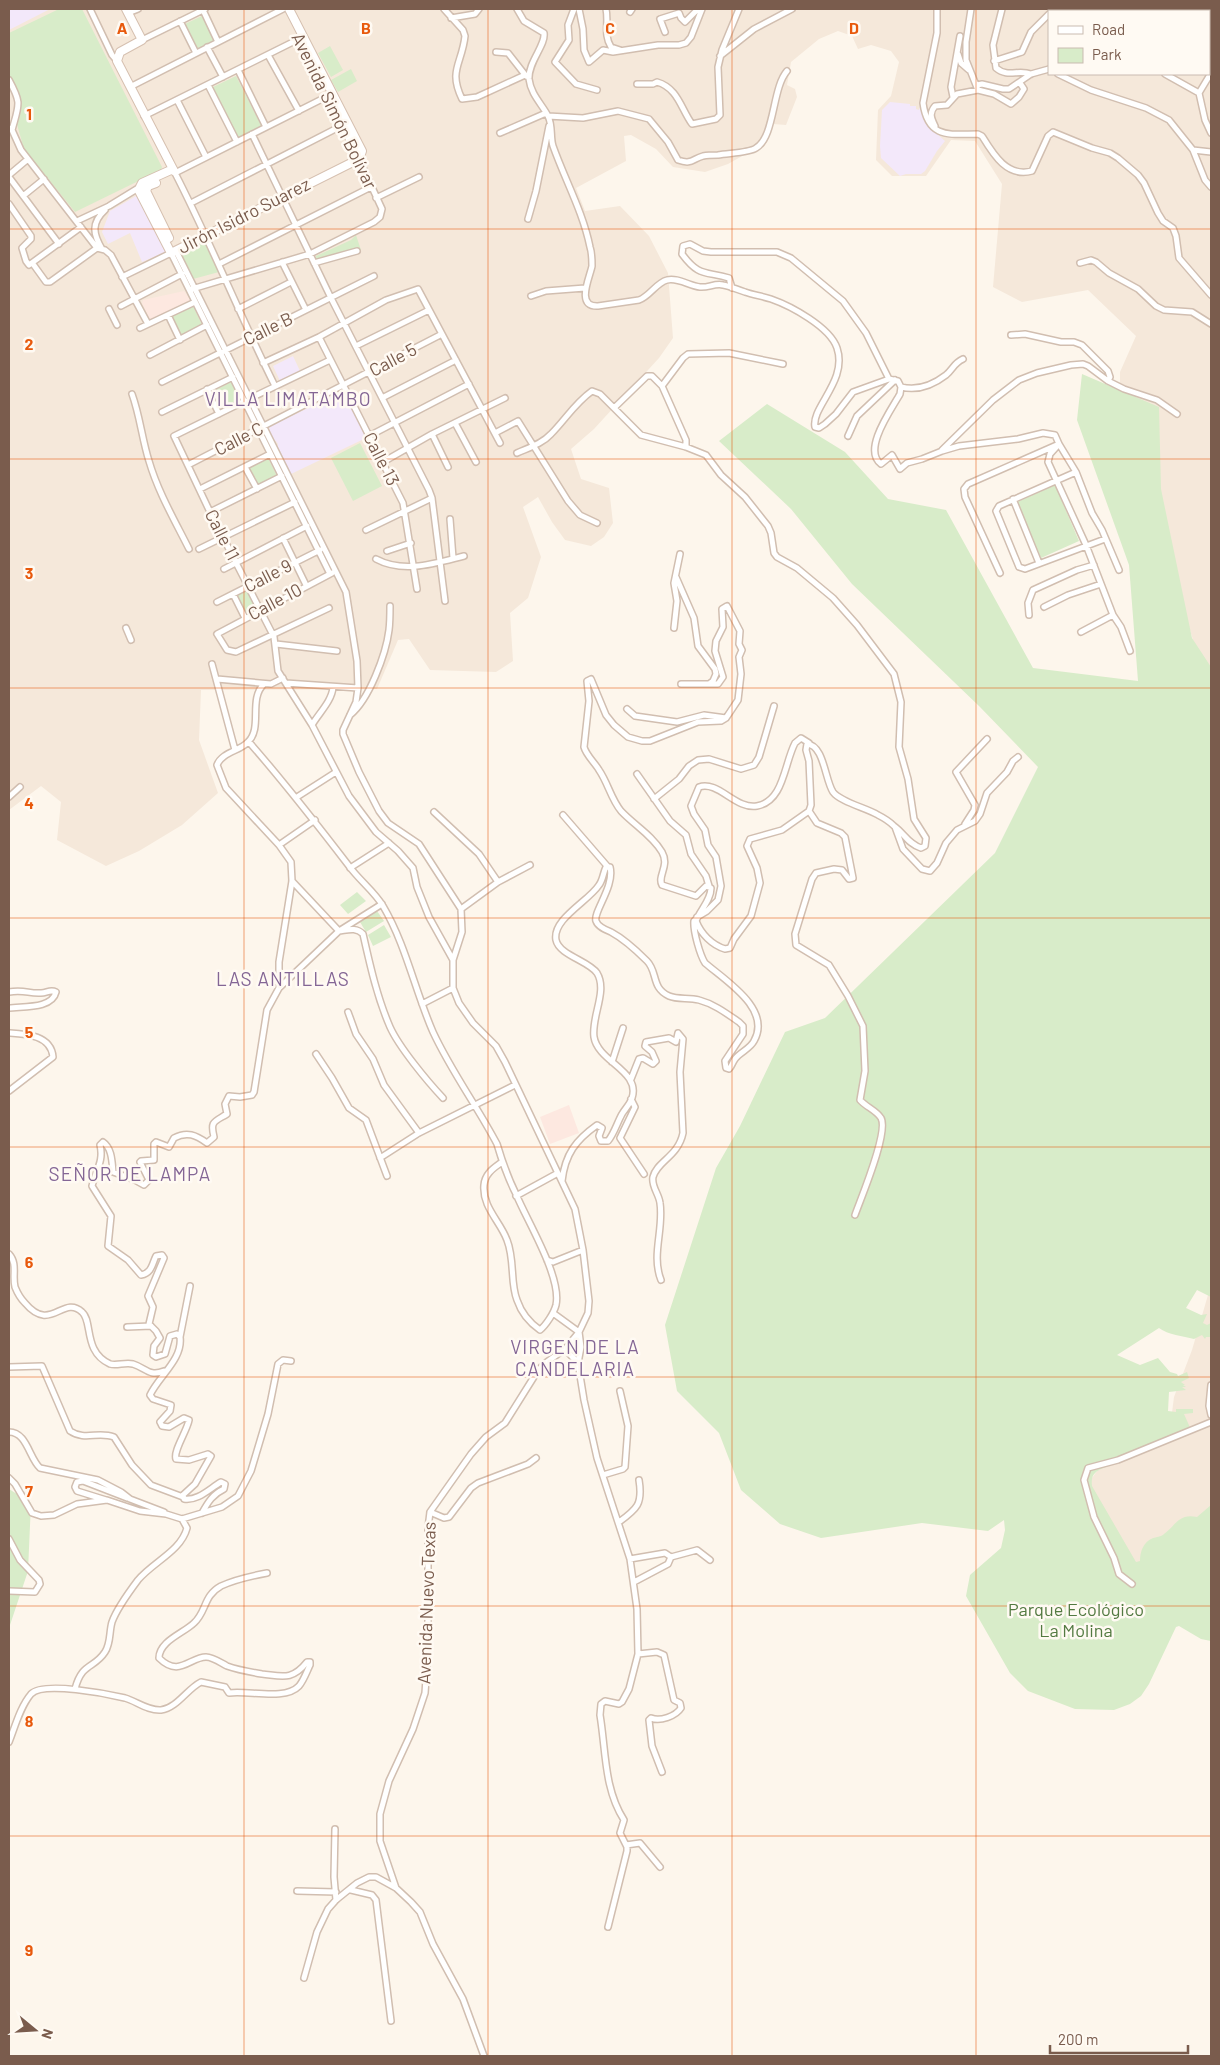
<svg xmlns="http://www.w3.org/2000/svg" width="1220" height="2065" font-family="Barlow,sans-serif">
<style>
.residential{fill:#f5e8da;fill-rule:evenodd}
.commercial{fill:#fde8e0}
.education{fill:#f3e8fa}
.green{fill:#d8ecc9}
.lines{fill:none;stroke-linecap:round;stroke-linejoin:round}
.street-casing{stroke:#d1beb0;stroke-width:8}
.secondary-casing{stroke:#d6c0b0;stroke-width:10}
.street{stroke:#fff;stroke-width:5}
.secondary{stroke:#fff;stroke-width:8}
.grid{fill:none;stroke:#e8590c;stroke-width:1;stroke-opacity:0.55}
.labels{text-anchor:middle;stroke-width:5;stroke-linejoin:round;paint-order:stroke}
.street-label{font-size:18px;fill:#7a5c4d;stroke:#fffaf3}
.park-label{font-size:18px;fill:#537a41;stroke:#fffaf3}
.neighbourhood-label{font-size:19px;letter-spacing:1px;fill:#846695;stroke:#fffaf3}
.grid-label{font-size:16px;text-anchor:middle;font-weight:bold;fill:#e8590c;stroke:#fffaf3;stroke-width:5;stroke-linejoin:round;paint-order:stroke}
</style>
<rect width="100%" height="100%" fill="#fdf6ec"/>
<path class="residential" d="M9,9H1211V670L1199,660L1120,397V372L1136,336L1088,290L1022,302L993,287L1002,184L975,141L951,140L926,176H892L876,160L878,110L891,96L899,62L891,51L871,45L858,49L852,36L838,31L819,39L791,62L787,85L795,89L797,97L786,125L773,124L767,142L728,164L705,172L673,167L656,149L631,135L624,136L626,161L576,188L585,211L620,206L649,236L668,273L673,338L659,358L594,429L571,449L581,479L609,488L613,523L604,537L591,546L565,540L552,522L538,497L523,507L541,557L528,598L510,613L513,661L496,672L430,670L409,639L398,640L377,689L201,690L199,740L218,793L182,825L139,851L106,866L57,840L61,802L41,786L9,810ZM1049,11H1209V74H1049Z
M1211,1290V1517L1144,1563L1133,1567L1081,1493L1108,1456L1170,1428L1174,1397L1192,1350L1208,1295Z"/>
<path class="commercial" d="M184,291L191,301L150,320L142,303L143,300Z
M569,1105L579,1133L550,1144L540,1117Z"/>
<path class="education" d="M9,9H50L9,30Z
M890,102L910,104V106H916V109L919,110L920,107L926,124L945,141L937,151L925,171L921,174H906L900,176L881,158L880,146L882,110Z
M138,195L167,251L142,262L130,233L108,244L102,232L110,211Z
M293,356L300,371L280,381L273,366Z
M343,391L366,438L291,474L277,447L278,444L275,440L272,439L269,427Z"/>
<path class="green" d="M59,9H82L162,167L161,170L75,212L24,149L16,121L20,109L9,78V33Z
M202,16L214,41L198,49L185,24Z
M330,46L343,70L331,77L318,53Z
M351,69L357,81L338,92L331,80Z
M236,76L262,127L239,139L213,87Z
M356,235L361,250L319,262L315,260L316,256L351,240Z
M206,241L219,272L193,279L180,253Z
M193,306L202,325L180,336L171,317Z
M1082,374L1159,407L1161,489L1192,638L1211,667V1297L1197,1290L1186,1308L1201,1315L1207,1314L1203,1323L1207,1325L1211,1323V1337H1206L1205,1339L1202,1335L1194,1339C1183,1336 1168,1335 1159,1328L1117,1355L1140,1365L1158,1358L1170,1372L1177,1374L1178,1376L1187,1372L1189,1378L1181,1382L1185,1385H1183L1186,1387H1182L1186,1390L1169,1392L1168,1411L1176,1412V1409H1193V1413L1184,1414L1192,1432L1101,1469C1093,1473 1091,1477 1092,1486L1136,1562L1140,1561C1140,1552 1143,1542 1153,1538C1156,1537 1161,1537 1164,1534C1176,1525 1179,1513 1197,1517L1211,1505V1641L1201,1639L1179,1626L1176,1627L1149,1684L1141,1696L1130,1704L1114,1710L1075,1709L1028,1691L1010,1673L966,1596L970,1575L1001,1548L1005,1530L1004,1520L988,1531L922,1523L821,1538L780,1524L741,1490L719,1433L677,1391L665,1325L716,1168L740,1126L785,1032L825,1018L995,853L1038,767L979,706L852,584L791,509L719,441L767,404L845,452L888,499L946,510L1033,668L1138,681L1129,565L1077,420Z
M231,382L240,401L219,412L210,393Z
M360,443L382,486L353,501L331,458Z
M268,458L277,476L257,486L248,468Z
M1055,485L1079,541L1041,558L1017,502Z
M247,590L257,609L247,615L237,596Z
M357,892L366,901L348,914L340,905Z
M377,911L384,921L366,932L360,922Z
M384,925L391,937L373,946L368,935Z
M9,1489L31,1503L28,1571L9,1628Z"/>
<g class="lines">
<defs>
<path id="street" d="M90,9L112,55L117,61
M444,9L463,30L465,36C462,64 448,70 462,99L477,97L525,75
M517,9L524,21L544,33C546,45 528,62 529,79C531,95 542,104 548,116C553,126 550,137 553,146C565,180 583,212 590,247C592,253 592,259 592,266C590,277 575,307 598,306L639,300C650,296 656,283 667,280C677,277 690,286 700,287C708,288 715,283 723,285C730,286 738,290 745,292C753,295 762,296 771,299C791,306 830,327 837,348C848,381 811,407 815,427L819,428L825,424L836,414L853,392L889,379L898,381L901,387L900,394C891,410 862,450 881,464L892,455L900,469L907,463L922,459L942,451L959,446L1018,439L1043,433L1055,435L1059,444L1050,454L1048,462L1086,545L1113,615L1121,627L1130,651
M574,9L568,25L569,40L555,62L576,84L597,90
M579,9L583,29L584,50L589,62L603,50L613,52L658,45H679L686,43L691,37L702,9
M606,9C609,23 603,34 611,47L620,50
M937,9V33L923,103C928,140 951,134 978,134L982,136C993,154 1007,178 1032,171L1048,136L1053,132L1092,148L1110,153L1118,158L1138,175L1144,183L1158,213L1163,221L1173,228L1176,236L1179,258L1211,295
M971,9L966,42V60L978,90
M1002,9L993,45L996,68C1008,78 1018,69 1031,74
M203,10L218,42
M1052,11L1054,9
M1089,11L1092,9
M1113,11L1115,9
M630,12L632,9
M128,13L138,9
M451,18L475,14L479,9
M180,21L196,53
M665,32L660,19L679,13L681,18L685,22L698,9
M142,40L205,9
M207,47L223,77
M496,52L508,53L526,76
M958,54L961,63L969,70
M268,55L299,111
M720,56L754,29L792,9
M994,61L1022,52L1031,32L1049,14
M238,70L266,127
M1211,73L1199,93L1205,120L1211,133
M1058,74L1091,90L1146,108L1169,120L1193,150L1205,180L1211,187
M1165,74L1199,93
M9,80C22,104 19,104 12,130
M637,84H653L657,82C678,88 681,109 692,124L716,119L720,115L718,67L722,50L739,9
M208,85L237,142
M977,85L982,84L1003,89H1009L1031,74L1049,69
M130,87L283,9
M953,97L951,87L960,36
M177,100L206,157
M144,116L303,37
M548,116L583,118L618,111L649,119L668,142L678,160C692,165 692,159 703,156C708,155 713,155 718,155C728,153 749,153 756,148C775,137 772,88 787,71
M935,126C931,118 929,113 935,106L947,105L957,94L978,90L994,94L1011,104L1019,97L1024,89L1020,83
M9,128L12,130L21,150L28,159L97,248L105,250L111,255L148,324
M500,133L546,113
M252,134L331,298L429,490L432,498L445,601
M1193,150L1211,152
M9,175L28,159
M9,177L59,244
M23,196L44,179
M376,198L419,177
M191,203L347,123
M9,204L31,236V239L22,248L26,261L29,265L81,227
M528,219L536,191L549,126
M77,221L109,206L140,187
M102,249C93,234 91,223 105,210
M176,251L346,592L357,661L358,688L356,702L343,730V734L359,772L379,811L388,823L419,844L461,909L462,932L453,960
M282,262L306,310
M314,263L357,251
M1080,263L1091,260L1096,262L1109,273L1138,289L1156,306L1164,310L1192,312L1211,324
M33,264L46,282H50L97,248
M219,264L371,187
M122,277L171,253L330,574
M732,288L729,278C705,271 699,277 682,254L683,246L690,244L703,251L711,252H777L791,258L843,301L866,333L889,379
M192,289L310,254L374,222L380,217L382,209L359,159
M531,296L546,291L585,288
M121,306L182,274
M109,309L117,325
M238,309L291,282
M168,315L180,340
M140,328L195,302
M1011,335L1025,334L1061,342H1074L1082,345L1108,371L1110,377L1108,381
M319,337L403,503L417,589
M356,346L429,310
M150,355L207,325
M263,363L319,337L386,300L418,289L500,443
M162,382L374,276
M275,386C240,316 211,243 175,173L332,94
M901,387C917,391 933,385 946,375C953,369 954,363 963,359
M207,389L219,414
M132,394C140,416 142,439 149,461C158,492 175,521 189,549
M382,398L456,360
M249,399L330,360
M245,401L174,436L210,512L274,637L278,671L312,725L349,796L376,832L398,851L413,868L417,887L429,917L453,960V988L459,1003L473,1023L496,1046L505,1062L575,1209L583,1250L589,1301L588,1313L579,1332L581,1347L578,1363L584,1400L597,1458L630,1559L637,1609L638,1654L629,1689L622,1702L619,1704L605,1701L601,1704L600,1715C606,1751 604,1789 624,1820L620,1833L627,1847V1851L608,1927
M614,408L647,376H652L662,386
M162,412L233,377
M455,423L476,462
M495,433L518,421L568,501L580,515L597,523
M432,434L448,467
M369,436L469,384
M848,436L857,416L895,380
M686,447V440L662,386L683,358L688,354L729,353L783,364
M942,450L993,400L1019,380L1037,373L1071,365L1083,364L1088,366L1108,381L1124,389L1157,400L1177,414
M517,453C528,448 542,444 551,434C565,420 575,403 592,391L600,394L641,435L686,447L706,455L721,475L745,497L768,526L771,533L774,553L777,557L797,568L833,598L857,625L894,674L901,702L899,747L908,779L914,819L926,838L925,846L921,848C908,844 904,833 894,826C890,822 884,818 878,815C867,808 840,802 833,792C825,780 824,745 807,744L806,750L809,761L811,805L809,811L782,830L750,839L747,846L757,868L760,883L751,916L734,939L730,948L725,949C712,945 701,934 696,921C700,910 711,900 711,888L706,886L696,896L662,885C657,876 670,866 662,852C652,835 634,825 621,811C611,799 608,783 599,770C595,763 586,755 584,747L589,701L587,681L591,679L606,715L614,725L628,737L642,741H650L698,722L721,721L726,718L738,700L741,674L739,657L742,650L739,644L740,631L727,606L722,609L723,627L716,641L715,651L723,677L718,684H709
M383,462L432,434L505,398
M188,465L442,334
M245,467L257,489
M1076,472L999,506L996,511L1019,567L1025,569L1105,539
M200,489L270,454
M1013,499L1039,563
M210,512L282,476
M450,519L453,558
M366,530L432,498
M283,538L306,585
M199,549L295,502
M387,551L411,543
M376,559C404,574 436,563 464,556
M224,569L307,526
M1000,573L965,497L964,489L968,484L1059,444L1076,472L1092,513L1102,530L1119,570
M676,577L694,618L698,646L715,669L716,674L713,681L709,684H681
M233,594L245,618
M217,602L320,550
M1044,607L1068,595L1101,584
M329,608L236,652L227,650L217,634L332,573
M1029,615L1028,603L1033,590L1077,570L1094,565
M126,628L131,640
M674,628L677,601L674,583L680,554
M1081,632L1113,615
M276,644L337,651
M212,664L235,750
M217,679L271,684L283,678
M286,683L358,688
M627,709L635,716L677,722L704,715L726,718
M350,715C369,700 386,654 389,630C390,622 390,614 390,606
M312,725C319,713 332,701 333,687
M249,742C284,782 316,823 349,866C359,880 374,891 383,906C406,945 415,991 433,1032C451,1071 477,1106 497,1144C502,1161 508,1178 516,1194C527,1221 562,1277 556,1305C554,1313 546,1325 540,1330C530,1323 521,1312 517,1300C510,1283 515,1260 507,1240C500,1221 482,1207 484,1185C485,1173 494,1168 502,1162
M637,774L670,821L686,835L691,854L706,876L709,886
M9,797L20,787
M297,797L336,772
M654,799L679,779L689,766L698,760L709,759L741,769L754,765L759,757L774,706
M809,811L817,823L841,833L845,837L853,878L849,879L842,870L834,869L816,873L812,879L795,934L796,945L829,965L848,996L863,1026L865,1071L860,1100C866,1107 876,1110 881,1118C889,1132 861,1198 855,1215
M434,812L479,854L498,882
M563,815L608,867
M965,824L974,810L975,805L956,772L987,739
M895,827L903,849L922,869L930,871L937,863L946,843L957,830L975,821L980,814L987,793L1007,772L1013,761L1018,757
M279,845L315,820
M350,868L389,843
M292,881L339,931C348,930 356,927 363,934C370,965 377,997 390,1027C399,1047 427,1081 443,1098
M461,909L498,882L530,865
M697,917L707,911L718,900L721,886L716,857L708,845L705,830L694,814L691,806L699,787C718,780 736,810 757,806C784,801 784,764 795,743L801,738L809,743
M279,988L339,931L382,904
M9,992C24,989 29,994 41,993C47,993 50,989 56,992C52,1009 23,1006 9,1008
M422,1004L453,988
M348,1012L356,1034L373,1059L384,1085L419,1133
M9,1033C26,1034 51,1035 53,1057L9,1091
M316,1054L332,1078L349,1108L366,1120L387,1176
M612,1062L623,1028
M631,1079L639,1059L643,1058L653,1064L656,1061L652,1052L645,1046L646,1042L669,1038L676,1042L678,1033L683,1039L680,1072L683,1133C678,1157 657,1161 653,1177C651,1186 659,1194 660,1203C664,1229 651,1255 661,1280
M631,1099L635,1107L620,1138L644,1174
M380,1158L419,1133L515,1085
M562,1181C565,1154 576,1140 597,1125L602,1128L599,1136L601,1141H608C614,1134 617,1123 622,1114C625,1109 630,1104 632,1098C641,1071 598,1062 594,1037C591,1017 608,991 597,973C589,961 559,955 556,940C552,919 589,901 599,885C603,880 603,873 606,867H610C615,886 593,912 596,921C598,927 606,930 611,932C624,939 637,951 647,961C658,972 651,988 669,996C678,1000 689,997 699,1000C714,1004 726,1013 739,1022L743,1026V1034L725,1061L726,1068L729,1069C732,1066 732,1063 735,1059C740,1052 750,1049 754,1041C772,1009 726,981 705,963C700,955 693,931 694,921L696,919
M516,1196L558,1173
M9,1254C18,1264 12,1275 15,1287C17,1292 21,1299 25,1303C51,1334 63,1294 82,1312C93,1321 83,1352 110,1364C117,1366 125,1362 133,1364C146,1368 149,1377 164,1371
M547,1260L553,1262L583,1250
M127,1327L151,1326
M180,1337L190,1286
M565,1349L578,1363
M9,1367L42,1366L70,1431C85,1441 98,1431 114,1437L132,1465L151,1485L183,1497
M1211,1385L1209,1406L1211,1415
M9,1432C27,1432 29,1458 40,1468L98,1480L121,1492L130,1499L164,1512
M603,1475L623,1469L625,1467L628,1426L620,1391
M9,1478L15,1484L32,1513L41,1516L54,1515L77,1504L107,1500L140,1511L166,1514L182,1519L222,1507L238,1496L251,1471L268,1414L278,1364L283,1360L291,1361
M106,1500L77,1491L75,1487L77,1482L83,1481L127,1498
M430,1512L444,1518L449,1517L471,1488L478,1483L528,1464L536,1458
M202,1513C208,1502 213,1494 224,1489L225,1484L221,1482C209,1489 198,1501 184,1499L183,1495L195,1484L211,1456L208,1454L189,1460L176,1459C173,1451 187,1431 189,1420L184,1418L169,1427L162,1426L160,1422L170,1411L171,1405L153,1399L150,1395C159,1376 183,1359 180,1337L177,1334L170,1336L165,1354L156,1357L153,1355L154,1346L160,1338L156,1331L149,1324L153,1307L148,1296L164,1258L162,1255L156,1256C152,1264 152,1273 141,1275L128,1260L108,1246L111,1216L92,1186C96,1170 104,1161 100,1145L103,1142C112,1148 112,1162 113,1172L135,1180L144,1185L149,1180L140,1162L141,1161L154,1160V1144L156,1142L169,1147L174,1138C187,1131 196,1135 207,1143L214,1137C210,1121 214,1122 227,1114L225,1104L229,1096L240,1097L252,1095L254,1092L267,1010L279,988V962L292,881L291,862L279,845L226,788L217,765C222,752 240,751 248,742C263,728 248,699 264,684
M619,1522C637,1509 643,1504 639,1480
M9,1539L20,1560L39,1580L40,1584L35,1592L9,1591
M630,1559L665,1553L671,1557
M634,1582L668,1564L671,1557L697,1550L710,1560
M1132,1584L1119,1574L1114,1558L1094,1517L1084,1480L1088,1468L1118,1460L1211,1422
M638,1654L657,1652L664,1655L674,1700L680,1703L681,1708C676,1716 660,1722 651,1718L649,1720L652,1746L662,1772
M75,1689C82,1662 94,1669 105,1652C111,1643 109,1632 112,1622C117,1608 129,1592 138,1580C153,1562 181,1551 187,1528L182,1519
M9,1742C15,1727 20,1707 31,1694C43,1681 108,1694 125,1698C136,1701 148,1711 161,1710C177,1708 187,1689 201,1682L225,1687L229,1693C248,1690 285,1701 299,1686C304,1680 307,1671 310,1665V1662H307C292,1681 282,1676 262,1674C250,1672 238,1670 227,1666C221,1663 213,1657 206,1657C190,1657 179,1678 159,1658C159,1641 184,1633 194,1623C207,1611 203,1596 221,1586C236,1579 251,1576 267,1573
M335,1829L334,1877L336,1900
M626,1845L640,1843L660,1867
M396,1888L380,1841V1814L389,1781L413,1729L425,1693L428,1651V1528L430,1512L471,1454L486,1437L505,1423L537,1372L544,1364L565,1349L579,1332L553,1313
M351,1890L372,1895L376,1900L391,2021
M297,1891L336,1892
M304,1978L317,1932L328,1909L336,1900L357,1883L369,1877H376L396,1888L411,1902L420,1912L433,1944L463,1999L484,2056"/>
<path id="secondary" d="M126,9L142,40L120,52L117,61L174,171
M1162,9L1169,11
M1179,11L1202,9
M345,128L359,159
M173,169L142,183L140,187L139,191L171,253L359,159L362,151L289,9
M156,183L148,186L146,191L169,238"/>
</defs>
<use href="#street" class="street-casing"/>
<use href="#secondary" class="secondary-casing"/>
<use href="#street" class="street"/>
<use href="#secondary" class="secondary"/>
</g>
<path class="grid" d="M244,9V2056M488,9V2056M732,9V2056M976,9V2056M9,229H1211M9,459H1211M9,688H1211M9,918H1211M9,1147H1211M9,1377H1211M9,1606H1211M9,1836H1211"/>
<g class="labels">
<g class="street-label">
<text transform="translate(334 111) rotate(64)" y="6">Avenida Simón Bolívar</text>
<text transform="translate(244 216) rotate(-27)" y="6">Jirón Isidro Suarez</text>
<text transform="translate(268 329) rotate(-26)" y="6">Calle B</text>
<text transform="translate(393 360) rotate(-28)" y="6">Calle 5</text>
<text transform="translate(239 439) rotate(-27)" y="6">Calle C</text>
<text transform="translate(381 459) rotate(63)" y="6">Calle 13</text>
<text transform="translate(222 535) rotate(63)" y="6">Calle 11</text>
<text transform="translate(268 576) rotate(-27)" y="6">Calle 9</text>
<text transform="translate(275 602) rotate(-28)" y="6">Calle 10</text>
<text transform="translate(427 1603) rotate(-88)" y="6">Avenida Nuevo Texas</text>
</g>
<g class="park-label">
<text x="1076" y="1616">Parque Ecológico<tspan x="1076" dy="21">La Molina</tspan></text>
</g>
<g class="neighbourhood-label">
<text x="288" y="406">VILLA LIMATAMBO</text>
<text x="283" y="986">LAS ANTILLAS</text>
<text x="130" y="1181">SEÑOR DE LAMPA</text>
<text x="575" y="1354">VIRGEN DE LA<tspan x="575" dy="22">CANDELARIA</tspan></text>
</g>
</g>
<g class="grid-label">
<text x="122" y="34">A</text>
<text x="366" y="34">B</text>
<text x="610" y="34">C</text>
<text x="854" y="34">D</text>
<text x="29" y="120">1</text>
<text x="29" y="350">2</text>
<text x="29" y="579">3</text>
<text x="29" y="809">4</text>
<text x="29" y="1038">5</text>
<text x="29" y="1268">6</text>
<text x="29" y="1497">7</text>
<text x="29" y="1727">8</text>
<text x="29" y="1956">9</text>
</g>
<rect width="1220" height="2065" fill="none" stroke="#7a5c4d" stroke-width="20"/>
<rect x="1048" y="10" width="162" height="65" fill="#fffaf3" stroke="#cabbb1"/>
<rect x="1058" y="26" width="25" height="8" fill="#ffffff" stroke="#cabbb1"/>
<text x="1092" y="35" font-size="15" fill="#7a5c4d">Road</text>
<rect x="1058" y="48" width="25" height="15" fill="#d8ecc9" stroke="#cabbb1"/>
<text x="1092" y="60" font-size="15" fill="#7a5c4d">Park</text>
<g transform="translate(35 2030) rotate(108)" stroke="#fffaf3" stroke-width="4" paint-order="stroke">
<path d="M0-4L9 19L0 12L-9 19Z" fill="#7a5c4d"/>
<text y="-8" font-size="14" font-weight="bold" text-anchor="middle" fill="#7a5c4d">N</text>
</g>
<path d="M1050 2045v8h138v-8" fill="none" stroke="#7a5c4d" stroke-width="2.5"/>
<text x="1058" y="2045" font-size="15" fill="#7a5c4d" stroke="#fffaf3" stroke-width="4" paint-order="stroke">200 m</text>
</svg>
